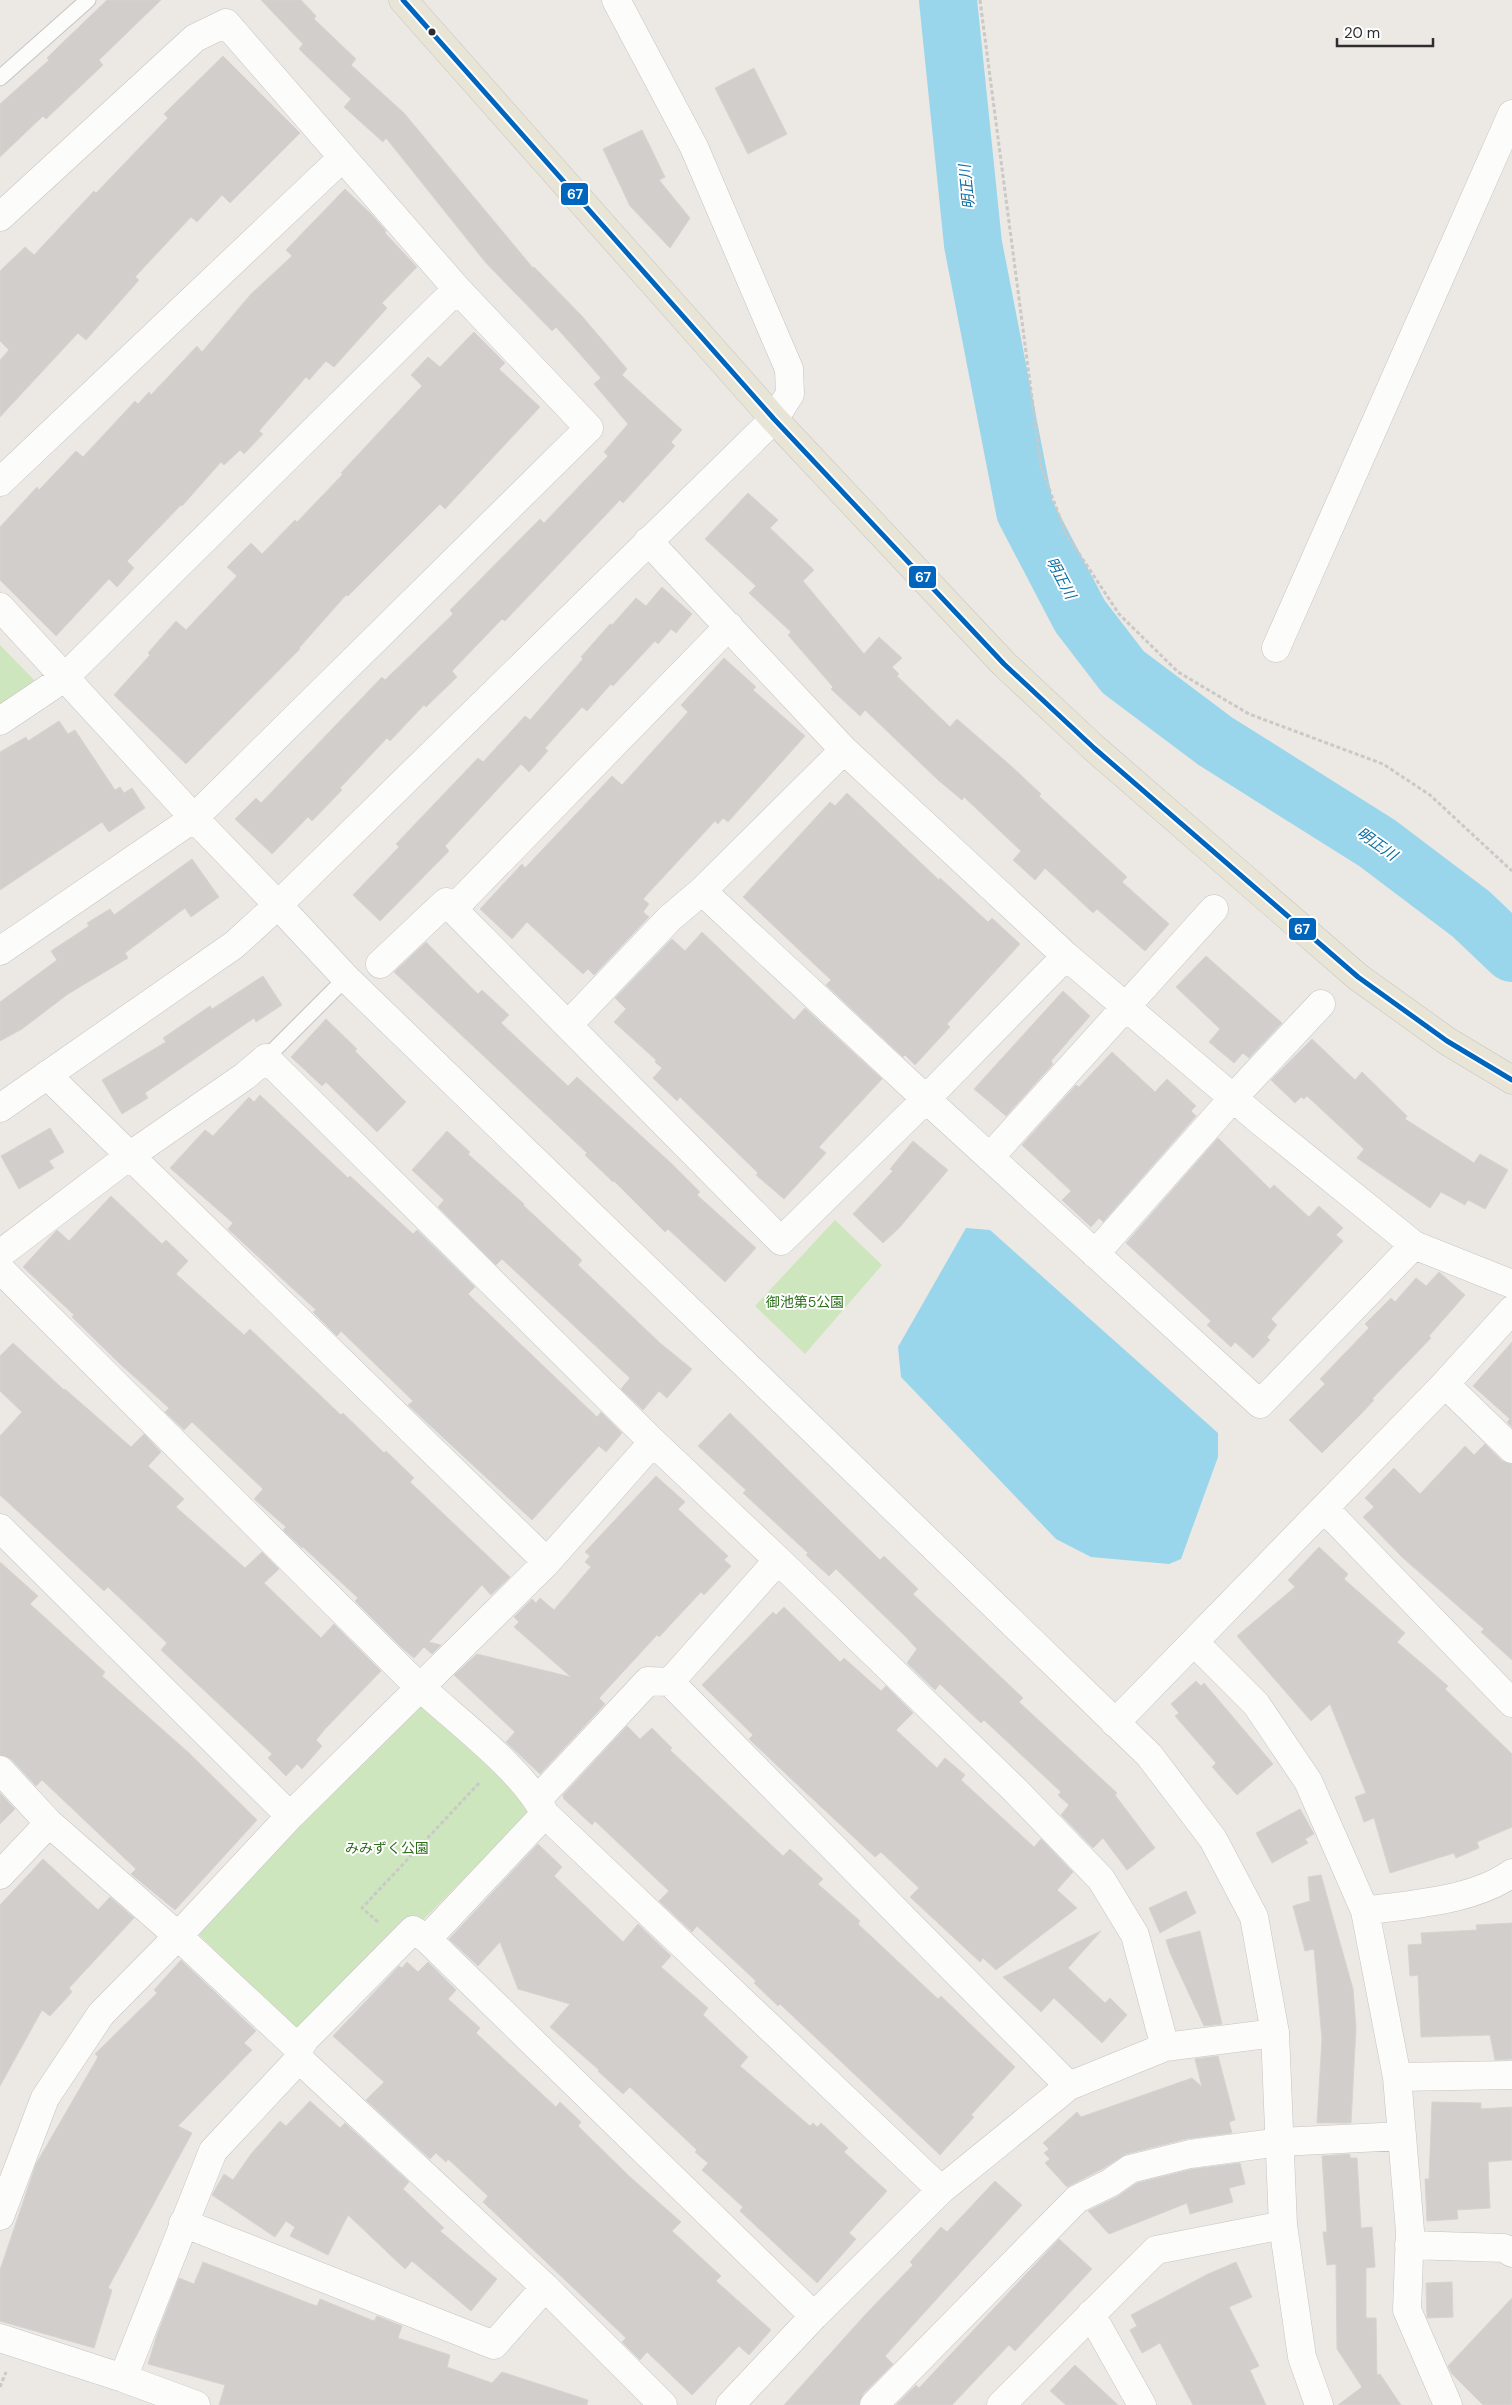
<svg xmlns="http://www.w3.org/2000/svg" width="1512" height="2405" font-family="'DM Sans','Noto Sans JP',sans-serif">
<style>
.green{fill:#cee6be}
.water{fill:#99d6ec}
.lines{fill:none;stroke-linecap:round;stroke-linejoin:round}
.river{stroke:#99d6ec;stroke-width:58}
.building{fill:#d1cecb;stroke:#d7d4d0}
.service-casing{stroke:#c5c4c5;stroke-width:17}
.minor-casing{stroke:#c5c4c5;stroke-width:29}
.tertiary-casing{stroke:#c5c4c5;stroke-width:29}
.primary-casing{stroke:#c6c5c4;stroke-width:29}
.path{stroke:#c9c9c8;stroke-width:3;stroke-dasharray:4 2.5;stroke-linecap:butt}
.service{stroke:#fcfcfb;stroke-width:15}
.minor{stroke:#fcfcfb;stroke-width:28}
.tertiary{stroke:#fcfcfb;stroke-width:28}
.primary{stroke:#e8e4d6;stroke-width:28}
.bus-1-casing{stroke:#fff;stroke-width:9}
.bus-1{stroke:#0065bd;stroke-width:5}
.bus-dot{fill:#2e2e2e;stroke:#fff;stroke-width:2}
.labels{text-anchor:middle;stroke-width:4;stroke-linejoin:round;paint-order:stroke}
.park-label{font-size:14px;fill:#2c6e1b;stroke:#fff}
.water-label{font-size:15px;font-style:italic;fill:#0d6fa3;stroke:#fff}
.line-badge{stroke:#fff;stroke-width:2}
.badge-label{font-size:14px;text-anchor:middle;font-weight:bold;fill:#fff}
</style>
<rect width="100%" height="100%" fill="#ece8e4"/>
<path class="green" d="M0,645L37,683L0,708Z
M835,1220L882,1265L805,1354L755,1306Z
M428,1697L537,1805L305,2039L196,1932Z"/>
<path class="water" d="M966,1228L990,1230L1218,1433V1457L1181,1559L1169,1564L1091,1557L1056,1539L901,1377L898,1347Z"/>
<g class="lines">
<path class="river" d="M948,0L973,244L1025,511L1080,616L1123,672L1215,741L1377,843L1471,914L1512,953"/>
</g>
<path class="building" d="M107,0H161L99,60L103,65L46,119L43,116L0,157V104L49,60L47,58L58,47Z
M261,0H301L316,16L314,19L356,59L351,65L404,113L533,268L534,267L581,315L627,369L622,375L682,430L671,442L675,446L623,503L620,500L505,621L502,619L452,671L457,677L426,707L424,705L390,741L387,738L340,788L342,790L312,821L308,817L272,854L235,819L256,798L261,803L382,677L385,680L453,614L450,610L540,519L544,523L608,456L604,452L628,424L594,384L601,378L556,327L552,331L486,263L386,138L383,142L344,107L351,99L299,49L303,44Z
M223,56L300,133L230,203L222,195L197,222L191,217L135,277L139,280L86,340L78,333L0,417V360L9,350L0,341V271L25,247L34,255L94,191L96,193L168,118L164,114Z
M754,68L787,134L748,154L715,88Z
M642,130L665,177L659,180L690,218L670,248L630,206L603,149Z
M345,189L371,214L386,231L385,233L417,267L382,303L387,308L334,367L326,361L309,380L306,377L259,431L263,434L244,454L240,450L224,465L221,462L182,506L181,505L127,561L134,568L117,587L109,579L56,636L0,580V527L37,487L39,490L76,451L83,457L135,401L138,404L149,392L151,395L197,346L202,352L251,294L292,256L286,250Z
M474,332L505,363L499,369L540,407L445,509L440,504L348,596L346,595L299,648L300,649L186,764L114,695L150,655L148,653L176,621L186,630L237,576L227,567L251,543L262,554L295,520L297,522L343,474L341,473L422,386L411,375L428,357L440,367Z
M748,493L778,520L770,528L814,570L803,581L864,654L879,637L902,658L892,667L899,674L897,676L950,727L957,719L1010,765L1041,794L1039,796L1127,877L1122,882L1169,924L1145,951L1097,909L1093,913L1045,868L1035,880L1013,860L1021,851L964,797L962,800L938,780L865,710L860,716L831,689L833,687L788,635L791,632L749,593L756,586L705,539Z
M662,587L692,614L676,633L671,629L658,644L655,641L613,686L611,684L587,711L582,707L545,748L548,751L529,772L521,764L445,846L449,851L380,921L353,895L399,847L396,844L478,758L483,762L525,716L530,720L583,659L581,657L610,624L612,625L636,598L646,606Z
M724,658L756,687L753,690L805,736L728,822L723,818L718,824L715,821L643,899L649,904L643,912L649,917L594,975L588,969L583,974L527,922L512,939L480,909L522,864L525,868L612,776L622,785L688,712L681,705Z
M59,721L68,734L75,730L115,790L120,787L124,793L132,788L145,808L109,832L102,822L0,890V752L26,737L28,741Z
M847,793L939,880L940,878L988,922L992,918L1020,944L947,1024L950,1027L915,1065L905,1055L903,1057L826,985L831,980L743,897L830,802L835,806Z
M192,859L219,897L191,917L185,908L125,953L128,958L68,994L22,1029L0,1041V1002L57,960L51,951L89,926L87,923L110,909L114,915Z
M702,932L794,1020L805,1008L882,1079L819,1147L826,1153L784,1199L756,1175L758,1173L680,1097L677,1101L653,1078L662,1068L655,1062L656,1060L614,1022L626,1009L615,998L672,939L685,951Z
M426,942L478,994L482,990L509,1015L501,1023L568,1086L577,1077L673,1165L700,1192L697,1195L756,1248L725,1282L668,1229L665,1232L614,1181L613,1182L585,1155L587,1153L394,972Z
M1206,956L1282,1023L1249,1058L1243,1053L1234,1063L1209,1042L1220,1029L1176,987Z
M263,976L282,1005L256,1022L254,1018L145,1093L148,1098L122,1114L102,1080L166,1042L163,1038L210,1006L212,1009Z
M1063,991L1090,1016L1051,1061L1053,1064L1006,1116L974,1089Z
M326,1019L357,1049L355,1051L406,1102L377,1132L326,1082L322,1086L291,1057Z
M1312,1039L1355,1080L1362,1072L1407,1116L1405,1119L1474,1163L1480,1154L1508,1170L1485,1209L1468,1200L1465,1205L1441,1192L1430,1208L1357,1158L1364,1149L1307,1096L1304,1099L1301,1097L1295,1103L1271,1080Z
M1112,1052L1155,1092L1167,1079L1196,1106L1191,1111L1196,1116L1103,1222L1099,1218L1091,1227L1062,1200L1071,1191L1022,1145L1076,1085L1079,1087Z
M260,1095L348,1178L350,1176L413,1234L417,1230L475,1287L468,1294L597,1417L601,1412L622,1433L606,1452L599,1446L532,1520L408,1405L413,1401L341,1331L337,1336L313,1312L316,1310L228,1229L233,1223L170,1168L205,1130L213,1136L249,1097L254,1102Z
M50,1128L64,1152L49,1161L54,1168L19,1189L1,1156Z
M447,1131L470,1152L468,1154L524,1204L523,1205L582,1260L578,1265L660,1343L692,1369L667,1398L659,1391L643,1410L621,1389L630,1378L502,1259L496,1265L438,1207L444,1200L412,1170Z
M1218,1138L1270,1189L1274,1185L1309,1217L1319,1206L1343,1228L1336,1235L1343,1241L1271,1319L1277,1325L1267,1337L1270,1340L1253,1358L1235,1342L1231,1347L1207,1325L1211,1321L1126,1243Z
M913,1141L948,1170L900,1227L883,1243L853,1214L893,1171L890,1169Z
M111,1196L162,1244L166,1240L188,1261L176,1274L244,1335L250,1329L341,1415L343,1413L384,1453L386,1451L414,1478L410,1482L510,1577L491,1595L482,1585L429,1642L441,1645L432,1654L424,1647L414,1658L402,1648L355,1601L358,1598L303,1547L302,1548L283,1530L286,1527L254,1499L263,1489L192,1422L184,1430L165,1412L169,1408L120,1364L72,1317L74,1315L23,1267L57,1230L69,1241Z
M1439,1272L1465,1295L1429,1336L1431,1338L1372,1399L1374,1400L1360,1415L1322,1453L1289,1420L1325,1384L1320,1379L1369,1328L1365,1324L1391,1298L1395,1302L1416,1278L1426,1286Z
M1512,1342V1427L1507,1422L1510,1419L1473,1386Z
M13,1343L64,1390L65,1389L131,1447L144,1434L161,1452L148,1466L184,1499L176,1507L245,1568L262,1552L279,1569L264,1583L321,1638L334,1624L381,1671L325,1729L316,1740L322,1746L302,1769L297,1764L286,1776L268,1758L272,1754L161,1650L167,1643L108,1587L104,1591L0,1495V1436L22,1412L0,1391V1356Z
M730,1413L880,1560L884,1556L918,1589L913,1594L1023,1698L1019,1702L1117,1793L1115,1795L1155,1848L1127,1870L1103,1838L1093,1848L1061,1815L1069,1805L1058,1795L1061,1792L984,1720L981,1723L940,1684L935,1690L907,1663L917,1649L906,1637L836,1569L829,1576L806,1555L808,1553L743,1493L746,1490L698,1446Z
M1485,1444L1502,1461L1512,1464V1660L1481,1632L1484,1629L1403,1558L1363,1517L1374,1507L1365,1498L1394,1468L1420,1494L1465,1446L1474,1455Z
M656,1476L685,1502L678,1509L728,1556L724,1560L731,1566L704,1595L701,1592L659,1637L657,1635L599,1698L605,1704L540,1774L506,1742L515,1732L454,1675L477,1654L571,1677L514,1627L519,1622L514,1617L532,1599L536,1603L540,1598L554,1610L591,1567L585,1562L590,1556L585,1552Z
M1319,1547L1348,1574L1344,1579L1405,1633L1397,1642L1448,1686L1445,1689L1512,1754V1827L1477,1842L1479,1848L1456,1858L1454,1853L1390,1873L1374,1818L1364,1822L1355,1797L1366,1793L1330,1704L1311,1721L1237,1636L1295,1587L1288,1580Z
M0,1562L38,1596L30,1604L105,1672L102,1676L189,1753L257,1820L175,1910L131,1874L136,1869L42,1780L36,1786L11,1759L0,1755Z
M784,1607L840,1662L844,1658L881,1691L886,1686L913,1713L896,1730L937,1768L945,1758L965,1775L961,1780L1034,1847L1041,1839L1073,1872L1057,1890L1077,1908L996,1970L983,1958L980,1962L910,1897L919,1888L881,1852L875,1857L803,1790L749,1739L753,1735L702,1685L773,1612L776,1615Z
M1196,1681L1201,1686L1204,1683L1273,1764L1237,1795L1212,1767L1216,1763L1175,1716L1179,1713L1171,1704Z
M627,1726L640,1739L652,1728L672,1748L670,1750L783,1856L790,1849L823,1879L818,1884L860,1921L858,1924L938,1999L941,1996L1015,2067L971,2115L974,2117L940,2155L780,2004L778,2006L754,1983L756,1981L697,1926L692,1932L659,1901L669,1891L595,1821L592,1825L564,1799L563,1795Z
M0,1793L15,1809L0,1824Z
M1300,1809L1314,1834L1305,1839L1308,1843L1272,1863L1256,1833Z
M538,1844L562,1867L554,1876L623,1942L638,1924L671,1956L661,1967L708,2008L703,2015L748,2057L740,2066L810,2126L813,2123L817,2127L821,2123L848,2148L844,2152L887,2191L849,2233L856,2239L817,2283L740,2211L743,2207L702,2170L708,2163L695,2152L697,2150L630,2087L623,2094L598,2071L599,2070L550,2027L570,2004L518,1989L500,1942L478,1966L449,1939Z
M43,1859L98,1910L110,1897L134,1918L69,1988L72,1992L50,2016L42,2010L0,2086V1905Z
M1321,1875L1353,1989L1356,2027L1351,2123H1317L1322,2039L1314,1949L1305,1951L1293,1906L1310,1901L1308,1877Z
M1186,1891L1196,1913L1160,1933L1149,1908Z
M1512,1923V2059L1495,2060L1490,2035L1421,2037L1418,1975L1410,1976L1408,1945L1422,1944L1421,1933L1477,1930L1476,1925Z
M1101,1931L1068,1968L1105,2003L1110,1998L1127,2015L1102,2043L1054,1998L1041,2012L1003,1977Z
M1200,1931L1222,2024L1204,2026L1170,1953L1166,1940Z
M181,1960L256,2031L244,2043L252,2050L178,2126L192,2133L108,2288L112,2290L94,2348L0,2321V2270L36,2164L98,2057L95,2054L157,1993L154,1990Z
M407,1962L418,1972L428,1962L456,1990L448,1999L480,2028L476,2033L556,2107L560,2102L581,2122L578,2126L629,2176L681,2222L672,2231L721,2276L716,2281L771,2330L749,2355L739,2346L692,2395L647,2352L640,2360L622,2342L626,2338L483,2202L488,2196L448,2159L446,2162L436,2153L430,2159L366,2100L384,2082L333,2036L399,1966L402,1968Z
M1218,2056L1235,2120L1229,2122L1232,2133L1186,2139L1126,2154L1102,2169L1067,2187L1045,2163L1050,2159L1044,2153L1049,2149L1043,2143L1077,2112L1081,2117L1192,2078L1202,2087L1195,2059Z
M310,2101L340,2128L345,2123L409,2182L403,2189L444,2228L440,2231L497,2279L471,2311L412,2261L405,2269L348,2215L328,2255L290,2236L295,2227L286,2221L275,2237L212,2195L224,2174L233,2180L251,2154L280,2121L286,2126Z
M1432,2102L1481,2103V2109L1512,2107V2160L1488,2162L1490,2208L1457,2210L1458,2219L1427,2221L1425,2179H1429Z
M1350,2154V2158H1357L1361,2228L1372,2227L1375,2267L1366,2268V2318H1376L1377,2375L1380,2374L1401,2405H1338L1362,2387L1337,2349L1336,2264L1327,2265L1323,2232H1327L1322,2156Z
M1240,2163L1245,2184L1229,2188L1233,2202L1190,2214L1187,2203L1109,2234L1088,2211L1117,2197L1137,2183L1193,2169Z
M995,2181L1022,2205L885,2356L893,2364L863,2394L859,2405H784L864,2316L913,2265L910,2262L941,2227L947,2232Z
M1059,2239L1092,2269L1015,2351L1009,2345L952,2405H896L916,2385L919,2388Z
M203,2262L311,2304L317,2306L320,2299L374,2321L377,2316L402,2326L398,2338L450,2355L447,2367L492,2383L502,2372L588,2400L587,2405H219L225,2385L148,2364L157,2335L179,2278L194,2284Z
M1236,2262L1252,2297L1229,2307L1259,2366L1250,2370L1266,2405H1193L1160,2343L1142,2353L1130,2330L1137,2326L1131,2315L1206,2275Z
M1452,2282L1453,2317L1427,2318L1426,2283Z
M1512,2298V2405H1483L1452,2374L1448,2366Z
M1075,2365L1118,2405H1066L1050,2391Z"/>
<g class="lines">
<defs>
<path id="service" d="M0,78L88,0
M266,1058L346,978"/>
<path id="minor" d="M0,217L195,38L226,23L457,289L589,428L194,818L0,951
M0,482L341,159
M648,541L844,750L1066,956L1259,1120L1414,1245L1512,1284
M0,607L194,818L278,905
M1276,648L1512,114
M0,721L64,678L457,289
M702,891L926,1099L1260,1404L1414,1245
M453,909L729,626
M380,964L446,902L781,1241L926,1099L1066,956
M568,1025L670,918L702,891L844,750
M47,1075L547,1562L653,1442
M990,1157L1214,909
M0,1254L128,1157L245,1076L266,1058L653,1442L778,1560L1015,1790L1101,1879L1135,1935L1165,2047
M1095,1254L1233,1098L1321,1004
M0,1269C135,1404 271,1539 406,1674C447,1714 520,1765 545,1814
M1445,1384L1512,1449
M1324,1508L1512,1703
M0,1528L290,1816L547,1562
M778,1560L670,1682L1069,2086
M1194,1642L1256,1704L1308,1781L1365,1911L1397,2077L1410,2231L1407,2310L1448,2405
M1115,1723L1445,1384L1512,1310
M0,1770L49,1823L178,1936L299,2049
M537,1800L648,1681L670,1682
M0,1875L49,1823
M1365,1911C1411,1904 1474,1901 1512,1873
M427,1939L545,1814L941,2190
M299,2059L545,2287L663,2405
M1397,2077L1512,2075
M0,2216L45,2098L101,2014L178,1936L290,1816
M183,2223L494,2345L545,2287
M1409,2245L1504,2248L1512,2253
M1091,2314L1142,2405
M0,2338L123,2378L196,2405
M123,2378L213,2151L299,2059V2049L305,2039L413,1930L427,1939L814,2316
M730,2405L814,2316L941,2190L1069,2086L1165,2047L1275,2033
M874,2405L1077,2199L1110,2183L1130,2169L1190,2154L1280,2142L1402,2136
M1001,2405L1156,2250L1283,2225"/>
<path id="tertiary" d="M278,905L346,978L1149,1755L1213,1839L1254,1917L1275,2033L1283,2225L1302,2357L1319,2405
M0,1108L234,945L278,905L774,419L790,394L789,369L694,147L616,0"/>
<path id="primary" d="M403,0L774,419L1004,664L1094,748L1358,977L1447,1041L1512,1080"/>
</defs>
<use href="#service" class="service-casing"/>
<use href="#minor" class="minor-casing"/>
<use href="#tertiary" class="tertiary-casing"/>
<use href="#primary" class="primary-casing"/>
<path class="path" d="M980,0L1041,467L1066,534L1119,614L1178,672L1249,714L1383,764L1430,795L1512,871
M378,1922L362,1908L480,1782
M0,2387L6,2372"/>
<use href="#service" class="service"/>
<use href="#minor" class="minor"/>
<use href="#tertiary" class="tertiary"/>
<use href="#primary" class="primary"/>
<defs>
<path id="bus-1" d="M403,0L774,419L1004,664L1094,748L1358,977L1447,1041L1512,1080"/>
</defs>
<use href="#bus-1" class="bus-1-casing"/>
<use href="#bus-1" class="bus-1"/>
</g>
<circle class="bus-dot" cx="432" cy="32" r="4.5"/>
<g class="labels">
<g class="park-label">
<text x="805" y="1307">御池第5公園</text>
<text x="387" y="1853">みみずく公園</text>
</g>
<g class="water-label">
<text transform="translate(967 187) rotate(-96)" y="5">明正川</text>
<text transform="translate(1061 578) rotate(62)" y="5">明正川</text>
<text transform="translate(1377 844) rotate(35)" y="5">明正川</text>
</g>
</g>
<g class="line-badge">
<rect x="560" y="182" width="29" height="24" rx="5" fill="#0065bd"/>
<rect x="908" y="565" width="29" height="24" rx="5" fill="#0065bd"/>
<rect x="1288" y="917" width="29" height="24" rx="5" fill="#0065bd"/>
</g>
<g class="badge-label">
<text x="575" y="199">67</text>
<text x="923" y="582">67</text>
<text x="1302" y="934">67</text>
</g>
<path d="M1337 38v8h96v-8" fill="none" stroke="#2e2e2e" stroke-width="2.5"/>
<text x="1344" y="38" font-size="15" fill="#2e2e2e" stroke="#ffffff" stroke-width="4" paint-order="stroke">20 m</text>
</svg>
